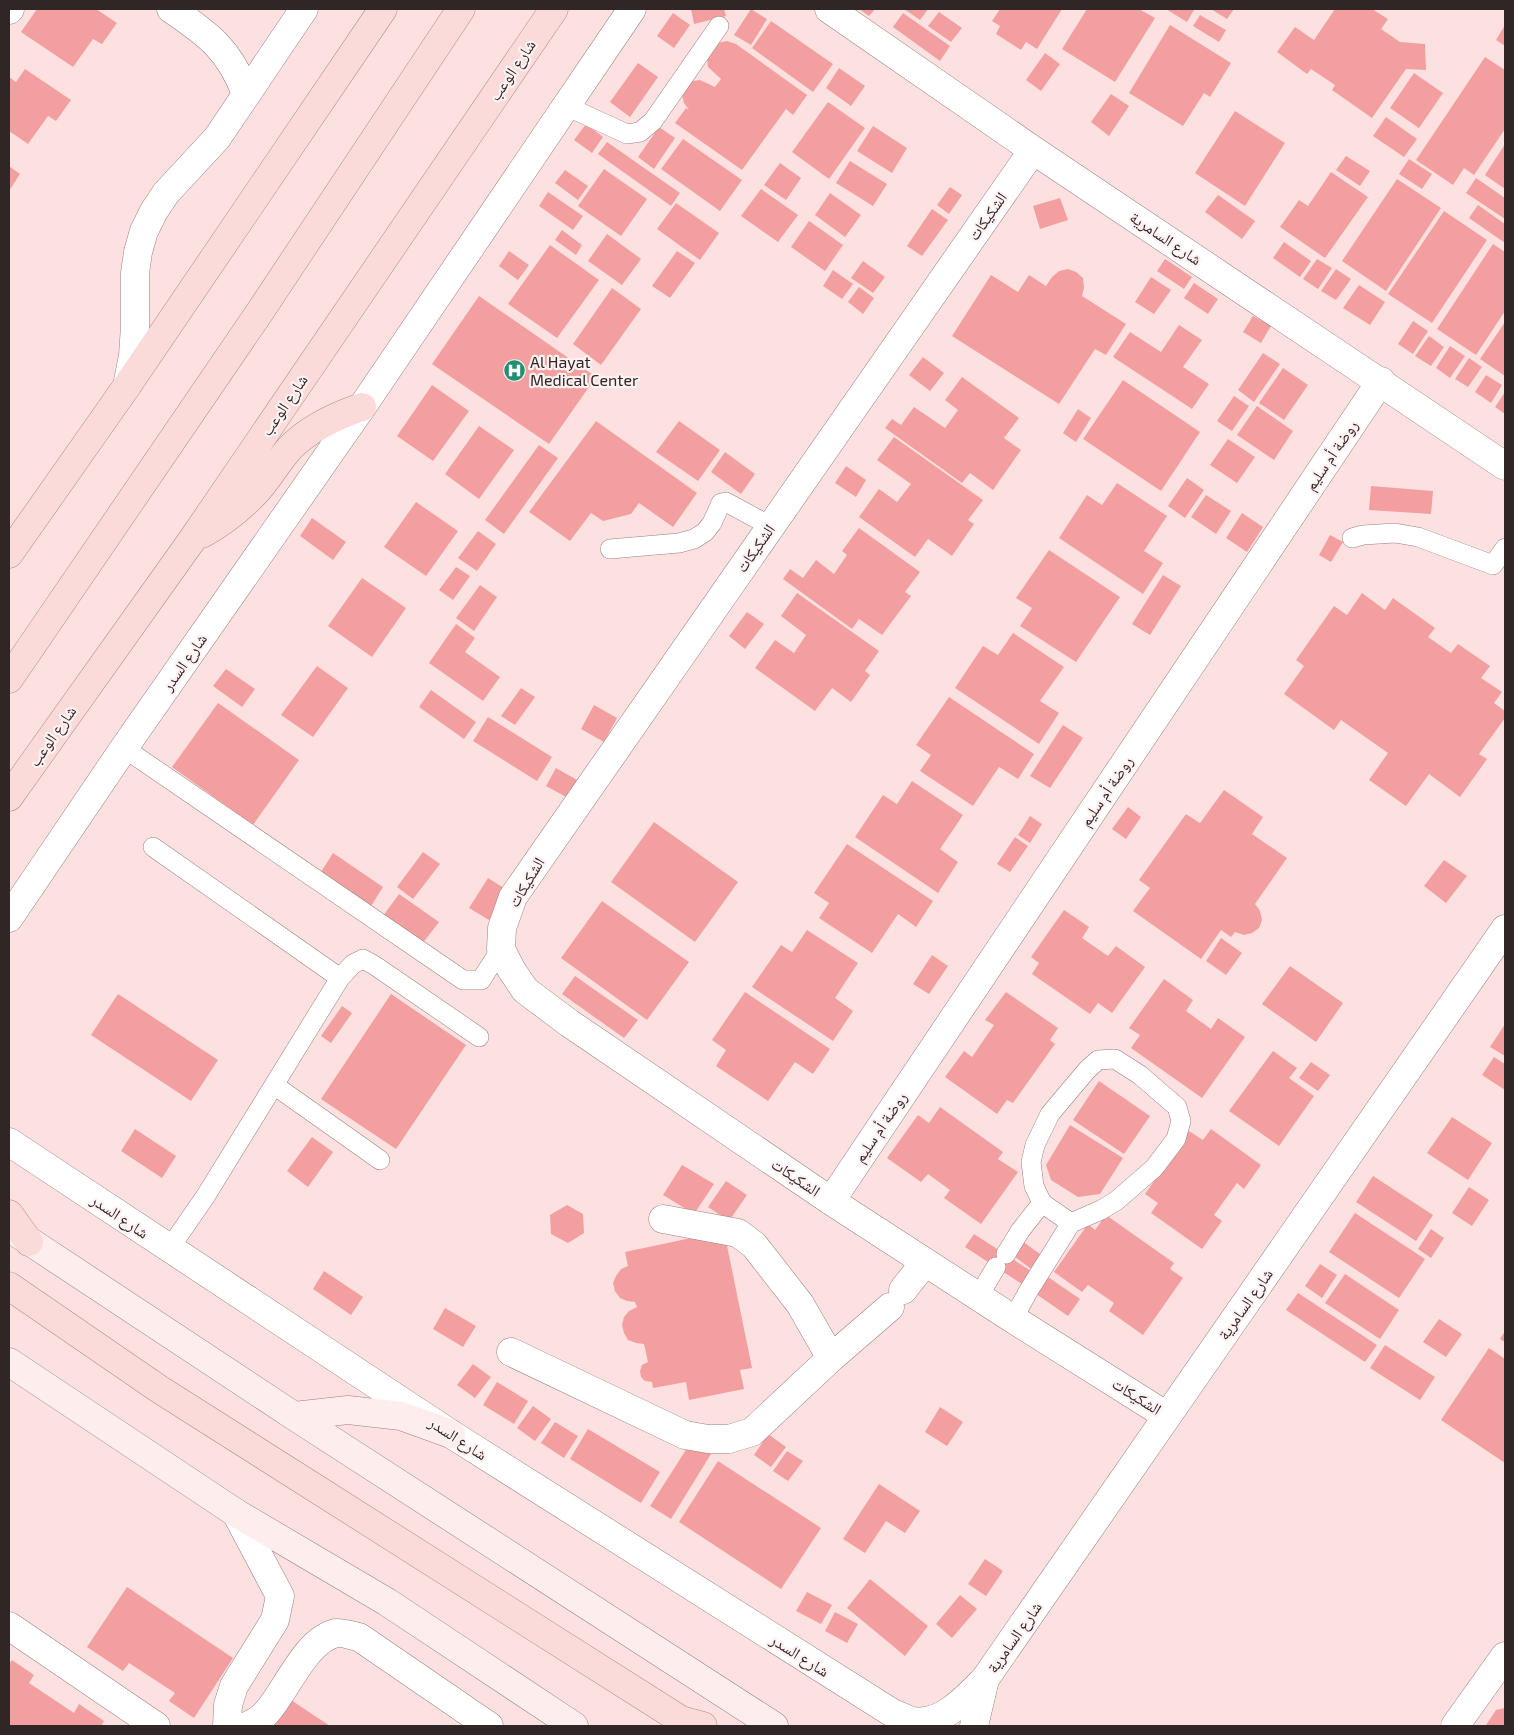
<svg xmlns="http://www.w3.org/2000/svg" width="1514" height="1735" font-family="'Exo 2','Noto Naskh Arabic',sans-serif">
<style>
.building{fill:#f39f9f}
.lines{fill:none;stroke-linecap:round;stroke-linejoin:round}
.service-casing{stroke:#9a8180;stroke-width:20}
.minor-casing{stroke:#9a8180;stroke-width:29}
.secondary-casing{stroke:#9a8180;stroke-width:29}
.primary-casing{stroke:#b28b8b;stroke-width:29}
.service{stroke:#fff;stroke-width:19}
.minor{stroke:#fff;stroke-width:28}
.secondary{stroke:#fdedec;stroke-width:28}
.primary{stroke:#fbdada;stroke-width:28}
.labels{text-anchor:middle;stroke-width:4.5;stroke-linejoin:round;paint-order:stroke}
.street-label{font-size:16px;fill:#312626;stroke:#fef2f2}
.poi-label{font-size:16px;fill:#312626;stroke:#fef2f2;text-anchor:start}
</style>
<rect width="100%" height="100%" fill="#fde1e0"/>
<path class="building" d="M37,9H96L117,23L102,44L93,39L73,67L21,32Z
M691,9H724L726,16L694,24Z
M751,9L767,19L751,45L734,35Z
M859,9H875L869,16Z
M904,9H928L920,20Z
M1000,9H1062L1037,49L1026,42L1021,50L996,34L1000,26L992,21Z
M1087,9H1139L1155,18L1115,82L1062,49Z
M1166,9H1192L1194,10L1187,22Z
M1211,9H1234L1227,19Z
M1335,9H1372L1388,19L1381,29L1400,42L1425,44L1426,70L1406,69L1372,118L1332,90L1335,85L1311,69L1307,74L1277,52L1295,27L1314,40Z
M939,12L962,28L951,42L928,26Z
M673,13L690,25L674,48L657,36Z
M903,13L950,46L940,61L893,27Z
M1200,15L1226,30L1219,42L1193,26Z
M771,21L833,64L813,92L752,48Z
M1170,25L1231,63L1210,97L1204,93L1183,126L1129,93Z
M1505,25V46L1496,40Z
M727,41L736,44L807,95L793,115L786,109L742,170L675,123L686,108L689,110L684,103L682,95L692,81L700,80L715,87L721,79L708,67L707,58L717,43Z
M1045,53L1060,64L1041,91L1026,80Z
M1485,57L1505,70V129L1474,175L1464,168L1453,185L1416,160Z
M638,63L658,77L630,117L610,102Z
M839,68L865,86L851,106L826,88Z
M25,69L71,100L56,121L48,116L28,144L9,131V77L16,82Z
M1414,73L1443,93L1419,128L1390,108Z
M1111,94L1129,106L1109,136L1091,122Z
M828,102L865,128L829,179L792,152Z
M1235,111L1285,143L1245,206L1195,173Z
M1386,117L1417,139L1404,157L1373,136Z
M586,124L603,137L592,153L574,140Z
M873,126L907,148L892,173L857,151Z
M659,127L675,138L654,169L638,157Z
M683,139L742,180L720,211L661,169Z
M607,142L680,193L671,206L598,154Z
M1505,144V189L1485,175Z
M1346,156L1370,171L1360,186L1336,170Z
M1409,159L1432,174L1422,189L1399,174Z
M850,161L887,184L873,206L836,183Z
M780,163L801,178L786,200L764,185Z
M9,166L20,174L9,191Z
M604,169L647,199L621,236L578,206Z
M565,170L588,186L578,200L555,183Z
M1331,172L1368,197L1325,258L1280,227L1299,200L1308,206Z
M1476,178L1505,198V219L1466,193Z
M1397,179L1441,208L1386,291L1342,261Z
M950,187L962,195L949,214L937,205Z
M761,189L798,215L778,242L741,216Z
M548,192L583,216L573,230L539,206Z
M830,193L861,215L845,237L815,215Z
M1218,195L1255,221L1242,239L1205,212Z
M1060,198L1068,220L1040,229L1033,206Z
M676,203L719,233L700,260L657,229Z
M1478,205L1505,224V243L1469,218Z
M932,209L948,220L922,256L907,246Z
M1444,211L1487,240L1432,323L1388,294Z
M809,221L843,245L825,271L791,247Z
M562,230L582,245L576,255L555,240Z
M607,234L641,259L622,285L588,261Z
M1284,242L1311,261L1300,277L1273,258Z
M1493,244L1505,252V311L1476,355L1437,329Z
M550,245L599,280L557,338L508,304Z
M509,251L529,265L518,280L499,266Z
M677,251L695,263L670,298L652,286Z
M1165,259L1192,277L1184,289L1157,271Z
M1317,259L1332,268L1318,289L1303,279Z
M863,261L885,277L873,293L851,278Z
M1068,269L1076,272L1083,278L1084,287L1082,296L1126,324L1106,355L1095,349L1059,404L952,336L991,275L1018,292L1029,275L1046,286L1052,277L1059,271Z
M1336,269L1351,279L1336,300L1321,291Z
M833,270L853,284L842,299L823,286Z
M1151,277L1171,290L1154,314L1135,302Z
M1194,283L1218,299L1208,314L1184,298Z
M1359,285L1385,302L1370,325L1343,308Z
M859,287L874,298L863,314L848,302Z
M612,288L641,309L601,365L573,344Z
M479,296L596,377L549,444L432,364Z
M1253,316L1271,326L1261,343L1243,332Z
M1413,321L1428,331L1413,354L1398,344Z
M1505,322V376L1480,359Z
M1179,325L1202,340L1183,367L1209,384L1192,409L1113,357L1130,332L1161,352Z
M1429,336L1444,347L1431,366L1415,356Z
M1450,346L1465,356L1450,378L1436,368Z
M1263,353L1280,364L1254,402L1238,390Z
M923,357L944,373L930,391L909,375Z
M1469,358L1482,367L1468,387L1455,379Z
M1283,368L1308,385L1284,420L1259,403Z
M1486,375L1502,385L1491,403L1475,392Z
M962,377L1019,418L1004,438L1021,450L993,490L970,473L962,483L885,428L892,419L901,425L914,407L945,428L958,410L945,400Z
M1123,380L1200,432L1161,491L1083,439Z
M432,385L469,411L433,461L397,436Z
M1505,392V414L1495,407Z
M1234,396L1249,406L1232,431L1217,421Z
M1257,406L1293,431L1274,460L1237,435Z
M1078,409L1091,418L1076,442L1063,433Z
M596,421L697,493L673,527L639,503L631,514L603,521L591,513L570,541L529,512Z
M679,421L720,450L698,481L656,452Z
M479,426L514,450L479,499L445,474Z
M894,437L983,500L968,520L974,524L952,556L928,539L915,557L859,517L879,489L897,502L911,484L877,460Z
M1228,439L1255,457L1237,483L1210,465Z
M539,445L558,458L504,534L485,520Z
M725,452L755,474L741,494L711,472Z
M846,466L866,480L856,497L835,483Z
M1187,478L1204,490L1185,518L1168,506Z
M1117,483L1167,516L1144,551L1163,563L1143,594L1059,538L1087,495L1102,505Z
M1371,486L1433,491L1431,514L1369,510Z
M1206,495L1231,511L1216,534L1191,517Z
M416,502L458,531L426,576L384,547Z
M1242,513L1263,527L1247,552L1226,538Z
M312,518L346,542L333,560L300,536Z
M859,528L920,572L905,592L911,596L882,635L859,619L852,629L783,579L790,569L803,578L816,560L834,574L847,555L842,551Z
M478,531L496,544L477,571L458,558Z
M1330,535L1343,542L1331,562L1319,555Z
M1049,550L1120,597L1076,662L1020,626L1032,608L1016,598Z
M456,567L470,576L453,600L439,590Z
M1163,575L1181,586L1150,635L1132,624Z
M362,578L406,608L372,657L328,626Z
M480,585L497,597L474,631L456,618Z
M797,593L879,651L865,671L870,675L851,702L832,688L815,711L755,668L775,640L794,653L806,635L781,616Z
M1362,593L1385,610L1393,598L1435,628L1428,637L1451,653L1458,644L1490,666L1481,678L1502,692L1494,703L1505,711V718L1479,754L1487,759L1460,797L1429,774L1406,806L1369,780L1388,753L1341,720L1334,730L1284,694L1304,666L1296,660L1334,606L1347,615Z
M747,612L764,624L745,649L729,636Z
M456,624L475,638L465,652L500,677L483,701L429,663Z
M1013,633L1064,667L1040,701L1059,713L1039,744L955,688L983,646L998,655Z
M317,666L348,688L313,737L281,715Z
M226,669L255,689L242,707L213,686Z
M521,688L535,697L515,725L501,716Z
M431,690L476,722L464,739L419,707Z
M949,697L1034,754L1018,779L999,767L973,806L920,771L931,755L916,745Z
M218,703L299,760L253,825L172,767Z
M594,705L617,718L604,742L581,729Z
M488,717L552,757L537,781L473,741Z
M1063,725L1083,738L1050,788L1030,776Z
M556,768L577,780L568,798L546,786Z
M912,781L963,815L940,849L958,862L938,893L855,837L883,795L897,804Z
M1224,790L1263,817L1252,834L1287,858L1255,904L1260,911L1262,920L1259,928L1252,933L1244,935L1235,932L1231,937L1221,930L1201,959L1133,911L1150,888L1139,880L1186,814L1200,823Z
M1128,807L1141,817L1126,839L1112,829Z
M1030,816L1042,824L1030,843L1018,835Z
M654,822L738,882L695,942L611,882Z
M1015,837L1028,846L1010,872L997,864Z
M847,844L933,901L916,927L898,914L872,953L819,918L829,903L814,893Z
M423,852L440,864L413,899L397,887Z
M333,853L383,887L371,906L321,872Z
M1444,860L1467,876L1446,903L1424,886Z
M488,878L507,890L489,920L469,908Z
M399,894L439,922L422,944L383,916Z
M602,901L689,962L647,1020L561,958Z
M1064,910L1089,927L1082,938L1108,956L1116,946L1145,967L1112,1013L1098,1003L1090,1014L1032,974L1039,963L1031,957Z
M807,930L858,963L835,998L853,1011L833,1041L752,987L781,945L792,952Z
M1221,938L1242,953L1226,975L1206,961Z
M932,955L948,966L929,994L913,984Z
M1290,966L1343,1003L1316,1042L1262,1004Z
M575,976L638,1020L624,1038L562,994Z
M1164,979L1193,1000L1186,1011L1211,1029L1218,1018L1245,1037L1202,1098L1131,1048L1140,1035L1129,1028Z
M745,992L830,1049L813,1074L795,1062L768,1101L716,1066L726,1050L712,1040Z
M1006,992L1058,1028L1050,1040L1055,1044L1013,1103L1007,1100L997,1114L945,1077L964,1051L972,1057L994,1025L985,1020Z
M118,994L218,1060L191,1101L91,1035Z
M391,994L466,1045L396,1149L321,1099Z
M342,1006L352,1013L331,1043L321,1036Z
M1505,1024V1056L1490,1047Z
M1273,1051L1297,1068L1289,1078L1314,1096L1279,1146L1229,1111Z
M1494,1057L1505,1064V1090L1482,1075Z
M1311,1062L1330,1075L1318,1091L1299,1078Z
M1099,1081L1150,1116L1124,1154L1073,1120Z
M940,1107L1003,1152L998,1159L1018,1172L981,1224L944,1198L950,1190L928,1174L921,1182L887,1158L918,1115L929,1123Z
M1452,1117L1492,1143L1468,1180L1427,1153Z
M1070,1125L1123,1158L1100,1194L1078,1197L1051,1180L1046,1165Z
M135,1129L176,1156L162,1178L121,1151Z
M1211,1129L1261,1165L1244,1189L1237,1183L1214,1215L1222,1221L1202,1249L1151,1213L1158,1203L1145,1194L1189,1131L1203,1140Z
M312,1137L333,1152L308,1187L287,1171Z
M682,1165L714,1184L694,1214L663,1195Z
M1373,1176L1433,1215L1416,1241L1356,1202Z
M726,1181L747,1195L729,1221L708,1207Z
M1469,1187L1489,1200L1472,1226L1452,1213Z
M567,1205L583,1214L584,1233L568,1243L551,1234L550,1215Z
M1355,1213L1425,1259L1399,1298L1329,1252Z
M1106,1215L1174,1263L1170,1269L1183,1278L1143,1335L1109,1311L1114,1303L1088,1285L1082,1292L1054,1272L1088,1224L1095,1230Z
M1431,1229L1444,1238L1431,1258L1418,1249Z
M724,1231L752,1368L740,1370L744,1389L689,1400L686,1382L653,1388L652,1382L645,1381L641,1377L640,1371L642,1365L648,1362L644,1344L636,1343L628,1340L624,1333L622,1325L624,1317L629,1311L637,1307L635,1302L627,1301L620,1298L615,1291L613,1283L616,1276L621,1269L628,1266L625,1252Z
M974,1234L1034,1273L1025,1286L965,1247Z
M1018,1238L1044,1257L1034,1271L1008,1252Z
M1320,1264L1337,1275L1322,1298L1305,1286Z
M324,1271L363,1297L351,1315L313,1289Z
M1345,1274L1399,1310L1380,1339L1325,1303Z
M1048,1277L1080,1299L1068,1316L1036,1294Z
M1298,1293L1377,1345L1365,1362L1286,1310Z
M445,1308L476,1326L463,1347L433,1329Z
M1439,1319L1462,1334L1446,1357L1423,1342Z
M1505,1331V1342L1500,1339Z
M1385,1345L1435,1377L1420,1400L1370,1368Z
M1489,1348L1505,1359V1463L1441,1420Z
M473,1364L491,1377L475,1398L457,1385Z
M497,1382L528,1401L514,1424L483,1405Z
M533,1406L551,1419L535,1441L517,1428Z
M940,1407L963,1422L947,1446L925,1432Z
M555,1422L578,1436L564,1458L541,1443Z
M588,1429L660,1472L641,1503L570,1459Z
M768,1434L786,1447L771,1467L754,1455Z
M691,1442L711,1454L671,1519L650,1506Z
M787,1451L803,1461L788,1481L773,1471Z
M718,1461L821,1528L781,1589L679,1522Z
M879,1484L920,1511L905,1533L886,1521L865,1553L843,1539Z
M985,1559L1003,1571L986,1596L968,1584Z
M870,1579L928,1626L905,1656L847,1608Z
M127,1587L233,1658L194,1718L169,1701L175,1693L129,1663L123,1671L87,1647Z
M807,1592L832,1605L821,1624L796,1611Z
M960,1595L977,1609L952,1638L936,1624Z
M835,1612L858,1624L847,1643L825,1631Z
M12,1660L34,1675L29,1683L74,1713L79,1704L104,1721L101,1726H9V1664Z
M282,1694L330,1726H260Z
M1505,1708V1726L1486,1725L1496,1710Z"/>
<g class="lines">
<defs>
<path id="service" d="M566,106L627,134L640,132L653,121L719,26
M1352,538L1363,535L1395,533L1418,537L1493,565L1505,548
M610,549L679,543L694,539L705,532L712,523L721,503L726,502L770,526
M124,748L463,980H481L501,949
M153,847L340,978L205,1197L169,1249
M340,978L353,964L363,959L374,965L479,1037
M274,1085L380,1160
M1006,1254L1020,1231L1042,1203
M978,1297L996,1267
M1013,1319L1029,1290L1071,1223L1101,1210L1116,1201L1154,1168L1176,1139L1181,1121L1177,1107L1140,1075L1115,1059L1098,1060L1087,1070L1050,1114L1035,1145L1031,1162L1034,1186L1042,1203L1071,1223"/>
<path id="minor" d="M171,9C208,34 230,50 246,94
M829,9L1033,150L1505,466
M9,10L10,9
M1033,150L513,897L502,928L501,949L511,969L525,990L569,1023L831,1201L1013,1319L1167,1416
M127,386L133,356L135,326V273L138,252L144,231L154,211L166,193L217,138L304,9
M9,918L124,748L362,407L632,9
M9,1142L451,1434L913,1726
M831,1201L1381,381
M663,1219L738,1233L754,1245L800,1304L831,1358
M903,1290L925,1262
M511,1352L685,1435L708,1439H729L752,1432L831,1358L890,1307
M9,1626L156,1726
M895,1714C901,1716 907,1720 913,1721C942,1726 967,1697 985,1679L1505,929
M227,1726L228,1705L234,1686L275,1620L280,1596L236,1513
M247,1726C254,1723 261,1719 266,1713C286,1692 305,1640 336,1633C342,1632 352,1636 359,1637L489,1726
M974,1726L985,1679
M1455,1726L1505,1656"/>
<path id="secondary" d="M11,1229L294,1416L774,1726
M9,1362L236,1513L387,1602L574,1726
M294,1416L348,1410L401,1416L451,1434"/>
<path id="primary" d="M202,534C222,523 240,509 256,492C268,479 277,463 289,449C309,428 335,416 362,407
M9,554L127,386L383,9
M9,679L257,316L461,9
M9,797L192,540L554,9
M9,1214L29,1242
M9,1286L159,1389L681,1720L703,1726"/>
</defs>
<use href="#service" class="service-casing"/>
<use href="#minor" class="minor-casing"/>
<use href="#secondary" class="secondary-casing"/>
<use href="#primary" class="primary-casing"/>
<use href="#service" class="service"/>
<use href="#minor" class="minor"/>
<use href="#secondary" class="secondary"/>
<use href="#primary" class="primary"/>
</g>
<defs>
<symbol id="hospital-disc" viewBox="-11 -11 22 22"><circle r="9.5" fill="#209070" stroke="#fef2f2"/><path d="M-5-5h3v3.5h4V-5h3V5h-3V1.5h-4V5h-3Z" fill="#fff"/></symbol>
</defs>
<g fill-rule="evenodd">
<use href="#hospital-disc" x="502" y="358" width="25" height="25"/>
</g>
<g class="labels">
<g class="street-label">
<text transform="translate(512 70) rotate(-56)" y="6">شارع الوعب</text>
<text transform="translate(987 216) rotate(-55)" y="6">الشكيكات</text>
<text transform="translate(1166 238) rotate(34)" y="6">شارع السامرية</text>
<text transform="translate(284 405) rotate(-56)" y="6">شارع الوعب</text>
<text transform="translate(1331 455) rotate(-56)" y="6">روضة أم سليم</text>
<text transform="translate(755 548) rotate(-55)" y="6">الشكيكات</text>
<text transform="translate(184 662) rotate(-55)" y="6">شارع السدر</text>
<text transform="translate(52 736) rotate(-55)" y="6">شارع الوعب</text>
<text transform="translate(1106 791) rotate(-56)" y="6">روضة أم سليم</text>
<text transform="translate(526 882) rotate(-59)" y="6">الشكيكات</text>
<text transform="translate(880 1127) rotate(-56)" y="6">روضة أم سليم</text>
<text transform="translate(796 1177) rotate(34)" y="6">الشكيكات</text>
<text transform="translate(120 1216) rotate(34)" y="6">شارع السدر</text>
<text transform="translate(1245 1304) rotate(-55)" y="6">شارع السامرية</text>
<text transform="translate(1137 1396) rotate(32)" y="6">الشكيكات</text>
<text transform="translate(458 1438) rotate(33)" y="6">شارع السدر</text>
<text transform="translate(1014 1637) rotate(-55)" y="6">شارع السامرية</text>
<text transform="translate(800 1655) rotate(32)" y="6">شارع السدر</text>
</g>
<g class="poi-label">
<text x="530" y="368">Al Hayat<tspan x="530" dy="18">Medical Center</tspan></text>
</g>
</g>
<rect width="1514" height="1735" fill="none" stroke="#312626" stroke-width="20"/>
</svg>
